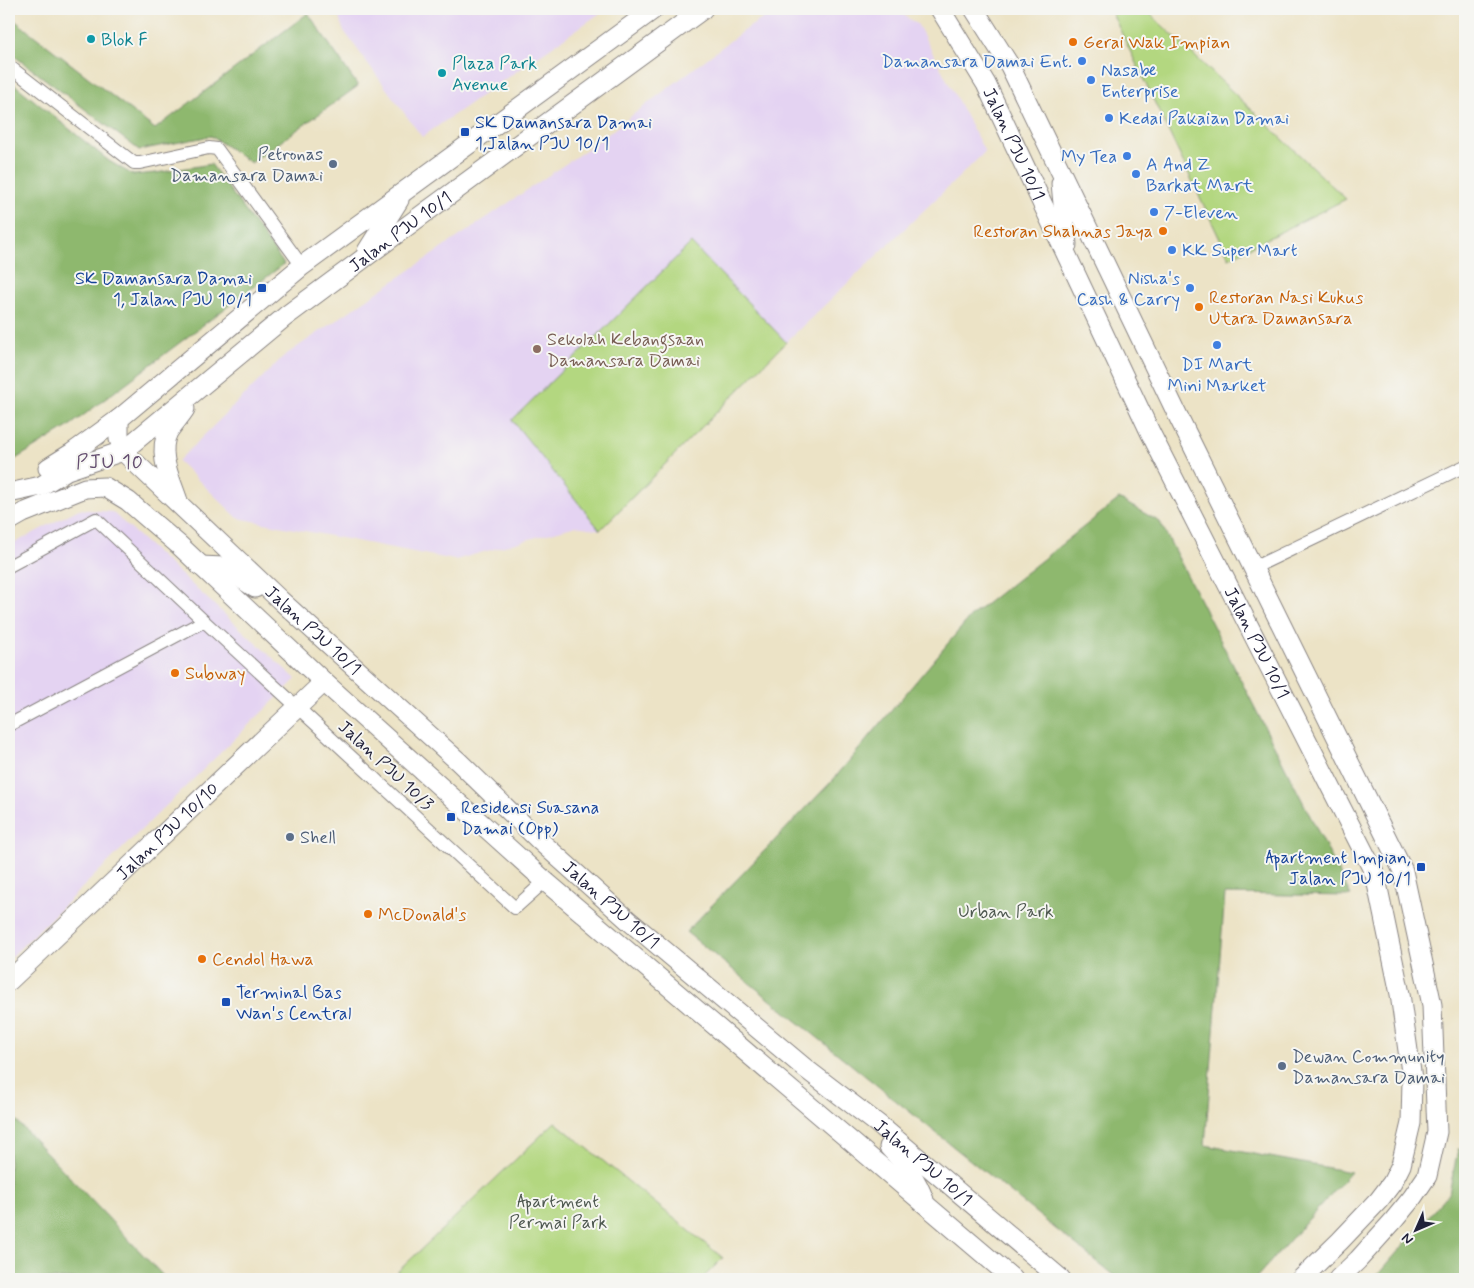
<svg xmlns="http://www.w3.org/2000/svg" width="1474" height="1288" font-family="Mynerve,sans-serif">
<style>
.built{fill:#e4d3f2}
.green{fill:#b3d780;stroke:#6a7c5e}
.forest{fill:#8eb86e;stroke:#586d54}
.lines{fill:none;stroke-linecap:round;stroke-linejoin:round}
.street-casing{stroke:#878280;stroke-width:14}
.secondary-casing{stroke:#878280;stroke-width:21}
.street{stroke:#fff;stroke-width:12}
.secondary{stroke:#fff;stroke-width:19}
.culture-dot{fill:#0f9aa8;stroke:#f6f6f2;stroke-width:2}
.food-dot{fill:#e8710a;stroke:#f6f6f2;stroke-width:2}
.shop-dot{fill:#3f7fe0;stroke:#f6f6f2;stroke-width:2}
.transit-dot{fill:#1a4fb4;stroke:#f6f6f2;stroke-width:2}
.service-dot{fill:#5c6f8a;stroke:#f6f6f2;stroke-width:2}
.education-dot{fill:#8d6e63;stroke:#f6f6f2;stroke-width:2}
.labels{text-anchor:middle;stroke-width:4;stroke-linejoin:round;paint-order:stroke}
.culture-label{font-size:18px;fill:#0d838f;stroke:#f6f6f2;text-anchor:start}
.food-label{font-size:18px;fill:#c56008;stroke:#f6f6f2;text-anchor:start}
.shop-label{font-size:18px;fill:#366cbe;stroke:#f6f6f2;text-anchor:start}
.transit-label{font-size:18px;fill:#164399;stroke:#f6f6f2;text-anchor:start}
.street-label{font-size:18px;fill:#22223b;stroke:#f6f6f2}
.service-label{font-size:18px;fill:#4e5e75;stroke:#f6f6f2;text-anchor:start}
.education-label{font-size:18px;fill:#785e54;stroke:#f6f6f2;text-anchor:start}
.park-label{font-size:18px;fill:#4e5850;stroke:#f6f6f2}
.quarter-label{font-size:20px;letter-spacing:1px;fill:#644e70;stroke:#f6f6f2}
</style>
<rect width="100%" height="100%" fill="#f6f6f2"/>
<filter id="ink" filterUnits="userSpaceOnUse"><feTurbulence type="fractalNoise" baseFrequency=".02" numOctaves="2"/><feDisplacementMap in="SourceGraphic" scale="10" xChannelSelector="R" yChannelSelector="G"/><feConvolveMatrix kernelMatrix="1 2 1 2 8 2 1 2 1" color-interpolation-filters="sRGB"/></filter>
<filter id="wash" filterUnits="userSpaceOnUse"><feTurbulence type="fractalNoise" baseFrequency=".0096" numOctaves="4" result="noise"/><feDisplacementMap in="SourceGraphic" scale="20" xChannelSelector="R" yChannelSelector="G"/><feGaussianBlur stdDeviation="1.12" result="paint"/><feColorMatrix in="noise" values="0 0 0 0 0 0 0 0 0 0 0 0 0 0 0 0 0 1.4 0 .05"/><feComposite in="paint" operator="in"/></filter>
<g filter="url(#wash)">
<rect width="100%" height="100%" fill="#ece3c6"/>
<path class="built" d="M348,9H606L422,137L344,31L339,18L341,14Z
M778,9H895L918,25L985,152L786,342L600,530L576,526L455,560L238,518L178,461L284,356L596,143L743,31Z
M79,509L112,512L296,679L9,959V546Z"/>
<path class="green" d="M1110,9H1145L1346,199L1229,258Z
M691,243L786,342L600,530L512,420Z
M555,1122L723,1258L702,1279H390Z"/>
<path class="forest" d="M308,13L358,86L251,163L211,136L139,150L9,52V16L155,129Z
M9,80L109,161L133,175L156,173L211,164L284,264L68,427L9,463Z
M1119,499L1160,522L1351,896L1225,894L1205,1145L1351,1172L1255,1279H1118L686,932L833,780L971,616Z
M9,1113L166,1279H9Z
M1458,1149L1465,1150V1279H1374L1449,1193Z"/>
</g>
<g filter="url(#ink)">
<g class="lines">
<defs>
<path id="street" d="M9,66L134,163H140L209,148L217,149L302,266
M9,566L96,519L204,621L515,908L545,881
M1253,568L1465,466
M9,725L204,621"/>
<g id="secondary">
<path id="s1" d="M940,9L986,84L1151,434L1375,874L1400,994L1412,1079L1411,1123L1401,1165L1392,1183L1379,1200L1340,1241L1301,1279"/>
<path d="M974,9L1010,66L1180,420L1403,871L1432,1005L1437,1132L1427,1176L1412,1198L1394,1220L1358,1260L1338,1279"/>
<path d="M1061,183L1067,245"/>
<path d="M367,251L399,200"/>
<path id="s2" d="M119,419V439L123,451L279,599L459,762L540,841L628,920L806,1069L878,1124L1061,1279"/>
<path d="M48,468L72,453L119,419L302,266L654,9"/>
<path id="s3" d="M9,493L41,486L67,470L123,451L286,316L426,212L703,9"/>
<path d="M178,501C171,480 157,453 168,432C173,424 180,417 185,409"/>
<path d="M9,521L23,513L85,488L105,487L128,501L179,545L324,682L545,881L1013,1279"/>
<path d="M200,566L224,567L255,588"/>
<path id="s4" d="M9,981L324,682"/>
<path d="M889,1147C904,1162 917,1180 924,1200"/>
</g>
</defs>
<use href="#street" class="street-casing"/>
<use href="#secondary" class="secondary-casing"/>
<use href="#street" class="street"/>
<use href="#secondary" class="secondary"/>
</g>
</g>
<g class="culture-dot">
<circle cx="91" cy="39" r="5"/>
<circle cx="442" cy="73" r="5"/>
</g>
<g class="food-dot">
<circle cx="1073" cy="42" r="5"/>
<circle cx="1163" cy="231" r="5"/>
<circle cx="1199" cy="307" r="5"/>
<circle cx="175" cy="673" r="5"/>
<circle cx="368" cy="914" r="5"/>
<circle cx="202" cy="959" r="5"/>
</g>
<g class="shop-dot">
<circle cx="1082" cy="61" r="5"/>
<circle cx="1091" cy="80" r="5"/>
<circle cx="1109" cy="118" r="5"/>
<circle cx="1127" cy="156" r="5"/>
<circle cx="1136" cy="174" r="5"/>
<circle cx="1154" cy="212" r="5"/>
<circle cx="1172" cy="250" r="5"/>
<circle cx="1190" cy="288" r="5"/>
<circle cx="1217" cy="345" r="5"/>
</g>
<g class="transit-dot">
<rect x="460" y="127" width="10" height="10" rx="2.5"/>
<rect x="257" y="283" width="10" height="10" rx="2.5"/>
<rect x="446" y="812" width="10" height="10" rx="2.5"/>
<rect x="1416" y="862" width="10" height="10" rx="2.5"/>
<rect x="221" y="997" width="10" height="10" rx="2.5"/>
</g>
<g class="service-dot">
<circle cx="333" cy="164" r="5"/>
<circle cx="290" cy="837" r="5"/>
<circle cx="1282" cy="1066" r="5"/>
</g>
<circle class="education-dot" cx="537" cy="349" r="5"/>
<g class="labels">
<g class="culture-label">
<text x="101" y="45">Blok F</text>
<text x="452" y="69">Plaza Park<tspan x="452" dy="21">Avenue</tspan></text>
</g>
<g class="food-label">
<text x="1083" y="48">Gerai Wak Impian</text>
<text x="1153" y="237" text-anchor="end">Restoran Shahnas Jaya</text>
<text x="1209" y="303">Restoran Nasi Kukus<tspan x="1209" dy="21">Utara Damansara</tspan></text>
<text x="185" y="679">Subway</text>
<text x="378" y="920">McDonald's</text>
<text x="212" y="965">Cendol Hawa</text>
</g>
<g class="shop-label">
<text x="1072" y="67" text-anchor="end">Damansara Damai Ent.</text>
<text x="1101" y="76">Nasabe<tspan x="1101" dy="21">Enterprise</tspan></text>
<text x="1119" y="124">Kedai Pakaian Damai</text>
<text x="1117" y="162" text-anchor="end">My Tea</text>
<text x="1146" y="170">A And Z<tspan x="1146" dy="21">Barkat Mart</tspan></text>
<text x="1164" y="218">7-Eleven</text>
<text x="1182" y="256">KK Super Mart</text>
<text x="1180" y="284" text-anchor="end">Nisha's<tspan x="1180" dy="21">Cash &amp; Carry</tspan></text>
<text x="1217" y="370" text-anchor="middle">DI Mart<tspan x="1217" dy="21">Mini Market</tspan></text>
</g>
<g class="transit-label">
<text x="475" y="128">SK Damansara Damai<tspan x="475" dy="21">1,Jalan PJU 10/1</tspan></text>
<text x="252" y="284" text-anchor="end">SK Damansara Damai<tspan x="252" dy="21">1, Jalan PJU 10/1</tspan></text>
<text x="461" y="813">Residensi Suasana<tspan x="461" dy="21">Damai (Opp)</tspan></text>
<text x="1411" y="863" text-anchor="end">Apartment Impian,<tspan x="1411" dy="21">Jalan PJU 10/1</tspan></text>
<text x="236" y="998">Terminal Bas<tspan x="236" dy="21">Wan's Central</tspan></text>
</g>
<g class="street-label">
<text dy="6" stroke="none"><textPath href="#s1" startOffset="154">Jalan PJU 10/1</textPath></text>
<text dy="6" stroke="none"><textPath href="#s3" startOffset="476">Jalan PJU 10/1</textPath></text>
<text dy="6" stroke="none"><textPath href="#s2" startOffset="294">Jalan PJU 10/1</textPath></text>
<text dy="6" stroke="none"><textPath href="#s1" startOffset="709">Jalan PJU 10/1</textPath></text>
<text transform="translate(386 765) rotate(43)" y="6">Jalan PJU 10/3</text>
<text dy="6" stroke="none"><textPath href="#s4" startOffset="218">Jalan PJU 10/10</textPath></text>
<text dy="6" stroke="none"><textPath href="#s2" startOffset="699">Jalan PJU 10/1</textPath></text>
<text dy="6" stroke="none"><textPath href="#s2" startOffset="1104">Jalan PJU 10/1</textPath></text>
</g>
<g class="service-label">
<text x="323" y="160" text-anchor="end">Petronas<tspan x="323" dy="21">Damansara Damai</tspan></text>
<text x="300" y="843">Shell</text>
<text x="1292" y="1062">Dewan Community<tspan x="1292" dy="21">Damansara Damai</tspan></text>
</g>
<g class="education-label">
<text x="547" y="345">Sekolah Kebangsaan<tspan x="547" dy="21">Damansara Damai</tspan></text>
</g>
<g class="park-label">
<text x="1006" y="917">Urban Park</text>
<text x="558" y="1207">Apartment<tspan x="558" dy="21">Permai Park</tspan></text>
</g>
<g class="quarter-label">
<text x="110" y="468">PJU 10</text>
</g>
</g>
<rect width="1474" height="1288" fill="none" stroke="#f6f6f2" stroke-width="30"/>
<g transform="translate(1416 1230) rotate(225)" stroke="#f6f6f2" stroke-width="4" paint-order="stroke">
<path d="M0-4L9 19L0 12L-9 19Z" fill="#22223b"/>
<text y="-8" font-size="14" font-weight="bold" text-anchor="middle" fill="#22223b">N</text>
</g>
</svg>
